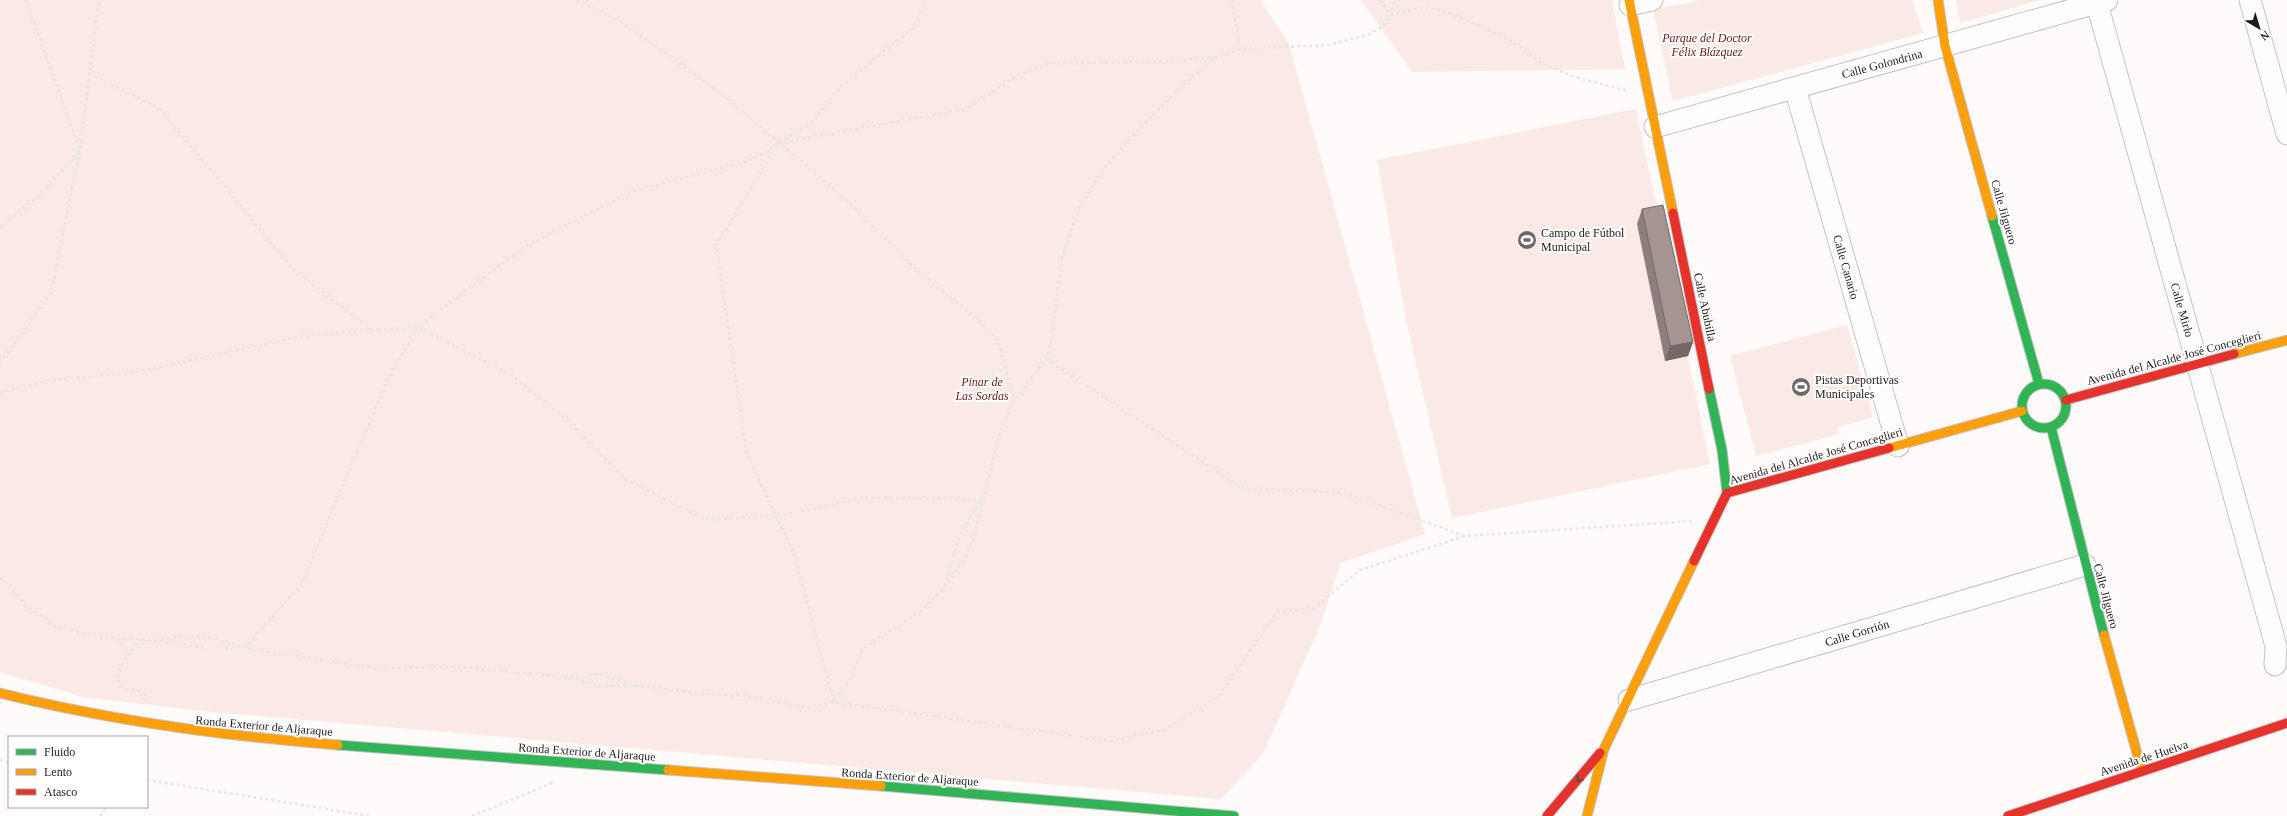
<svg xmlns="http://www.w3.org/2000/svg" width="2287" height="816" font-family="Georgia,serif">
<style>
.green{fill:#fae9e5}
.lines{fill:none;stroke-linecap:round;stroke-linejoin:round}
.street-casing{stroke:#c6c2c1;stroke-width:23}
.fast-casing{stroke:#c6c2c1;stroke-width:11}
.slow-casing{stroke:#c6c2c1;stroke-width:11}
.jam-casing{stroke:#c6c2c1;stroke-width:11}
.path{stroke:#e6e6e6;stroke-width:2.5;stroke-dasharray:3 3;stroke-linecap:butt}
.street{stroke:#fffefe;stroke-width:21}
.fast{stroke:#30b455;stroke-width:9}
.slow{stroke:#ff9f0a;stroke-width:9}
.jam{stroke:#e5322d;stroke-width:9}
.wall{fill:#8d7f7e}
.shaded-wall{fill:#736866}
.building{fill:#a49492;stroke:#736866}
.oneway{stroke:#265f34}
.labels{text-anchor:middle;stroke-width:4;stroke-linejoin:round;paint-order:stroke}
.park-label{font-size:12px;font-style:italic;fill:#651a0d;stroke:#fff}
.street-label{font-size:12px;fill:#1e1a19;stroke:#fff}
.poi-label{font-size:12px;fill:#1e1a19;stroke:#fff;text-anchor:start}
</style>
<rect width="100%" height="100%" fill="#fefbfa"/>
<path class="green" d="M0,0H1260L1289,44L1425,534L1341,563L1319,628L1263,754L1221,799L202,711L83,697L0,672Z
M1361,0H1612L1625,69L1412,72Z
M1702,0H1912L1923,33L1673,101L1653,10Z
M1956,0H2040L1960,23Z
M1636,109L1710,464L1452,518L1406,320L1377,160Z
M1847,325L1873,417L1838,427L1839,434L1756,456L1730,356Z"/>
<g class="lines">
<defs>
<path id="street" d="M2096,0L2276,646L2275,665
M2250,0L2287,134
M1630,5L1652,0
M1795,88L1898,446
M1655,127L2107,0
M1629,700L2085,565"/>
<path id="fast" d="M1992,216L2039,384
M2022 406a22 22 0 1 1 44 0a22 22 0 1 1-44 0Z
M1709,389L1722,450L1727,493
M2051,427L2104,635
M338,745L668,770
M881,786L1234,816"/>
<path id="slow" d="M1629,0L1673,213
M1938,0L1945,46L1992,216
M2234,354L2287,340
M1889,448L2022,411
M2104,635L2142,771
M0,693C112,721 224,736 338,745
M668,770L881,786
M1587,816L1604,749L1694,561"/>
<path id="jam" d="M1673,213L1709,389
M2066,400L2234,354
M1694,561L1727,493L1889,448
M1547,816L1600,753
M2008,816L2287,723"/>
</defs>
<use href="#street" class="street-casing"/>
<use href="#fast" class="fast-casing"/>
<use href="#slow" class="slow-casing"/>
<use href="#jam" class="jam-casing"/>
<path class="path" d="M577,0L620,21L719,92L845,199L922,275L975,317L999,343L1014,401
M1232,0L1240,49
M1380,0L1391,15L1412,9L1430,8L1447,12L1508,39L1545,65L1575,77L1628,91
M1216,57L1172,61L1049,64L1020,74L966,109L779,143L716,245L747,454L794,554L834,702L1111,741L1164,730L1218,697L1277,612L1314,608L1360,570L1465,536
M89,73L160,109L293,269L372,330
M0,228L44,191L80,150L98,7L100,0
M1046,359L1242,488L1344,493L1465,536L1692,521
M0,363L51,293L80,150L26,0
M0,393L45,381L142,371L301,336L418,327L511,375L566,419L626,480L707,520L783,515L866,497L981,500
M0,577L26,605L55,626L97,637L153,640L206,648H244L373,668L465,667L564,677L600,674L630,684
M945,586L958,538L980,502
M118,638L128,655
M141,639C134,647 113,672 119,683C124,694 148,685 146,703
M155,640C191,634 207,634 242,647
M244,648L301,585L388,379L418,327L524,247L630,192L751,160L814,121L843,84L913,28L925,5L924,0
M564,677L601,686L631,685L705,694L745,696L810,708L834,702L851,678L862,649L921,611L945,587L964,560L973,540L1000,432L1014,401L1046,359L1052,338L1062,257L1078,210L1104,169L1138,130L1185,83L1216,57L1240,49L1328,45L1367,35L1382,27L1391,15L1395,0
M0,760L9,762
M147,780L370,816
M100,816L107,807
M472,816L555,782"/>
<use href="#street" class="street"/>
<use href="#fast" class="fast"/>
<use href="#slow" class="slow"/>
<use href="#jam" class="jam"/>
</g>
<path class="wall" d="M1642,209L1693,342L1688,356L1665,361L1637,224Z"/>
<path class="shaded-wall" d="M1693,342L1688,356L1665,361L1670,346Z"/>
<path class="building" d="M1663,205L1693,342L1670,346L1642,209Z"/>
<defs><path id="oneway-chevron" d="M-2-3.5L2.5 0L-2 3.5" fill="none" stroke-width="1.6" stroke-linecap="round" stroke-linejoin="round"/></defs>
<use class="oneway" href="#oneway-chevron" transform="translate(1579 779) rotate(130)"/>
<defs>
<symbol id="stadium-disc" viewBox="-11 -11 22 22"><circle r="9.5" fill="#6c6968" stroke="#fff"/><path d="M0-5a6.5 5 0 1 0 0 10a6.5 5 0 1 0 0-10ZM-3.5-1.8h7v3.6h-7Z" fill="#fff"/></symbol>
</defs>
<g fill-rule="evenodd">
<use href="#stadium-disc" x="1516" y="229" width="22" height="22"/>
<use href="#stadium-disc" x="1790" y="376" width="22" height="22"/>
</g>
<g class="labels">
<g class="park-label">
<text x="1707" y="42">Parque del Doctor<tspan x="1707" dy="14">Félix Blázquez</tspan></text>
<text x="982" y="386">Pinar de<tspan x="982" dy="14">Las Sordas</tspan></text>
</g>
<g class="street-label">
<text transform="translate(1882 64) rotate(-15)" y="4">Calle Golondrina</text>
<text transform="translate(2004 212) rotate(74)" y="4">Calle Jilguero</text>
<text transform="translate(1846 267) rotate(74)" y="4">Calle Canario</text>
<text transform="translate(1705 307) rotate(78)" y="4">Calle Abubilla</text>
<text transform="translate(2182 310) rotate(74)" y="4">Calle Mirlo</text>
<text transform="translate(2174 358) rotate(-15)" y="4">Avenida del Alcalde José Conceglieri</text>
<text transform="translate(1816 456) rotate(-16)" y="4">Avenida del Alcalde José Conceglieri</text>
<text transform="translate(2106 596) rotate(75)" y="4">Calle Jilguero</text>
<text transform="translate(1857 633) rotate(-17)" y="4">Calle Gorrión</text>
<text transform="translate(264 726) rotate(5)" y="4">Ronda Exterior de Aljaraque</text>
<text transform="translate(587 752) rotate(4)" y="4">Ronda Exterior de Aljaraque</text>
<text transform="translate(2144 758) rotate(-18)" y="4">Avenida de Huelva</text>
<text transform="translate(910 777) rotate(4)" y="4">Ronda Exterior de Aljaraque</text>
</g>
<g class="poi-label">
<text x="1541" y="237">Campo de Fútbol<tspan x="1541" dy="14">Municipal</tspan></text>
<text x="1815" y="384">Pistas Deportivas<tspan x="1815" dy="14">Municipales</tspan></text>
</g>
</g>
<rect x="8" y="736" width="140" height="72" fill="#ffffff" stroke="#a5a3a3"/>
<rect x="16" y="749" width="20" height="6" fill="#30b455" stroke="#a5a3a3"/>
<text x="44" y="756" font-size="12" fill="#1e1a19">Fluido</text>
<rect x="16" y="769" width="20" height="6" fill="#ff9f0a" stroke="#a5a3a3"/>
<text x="44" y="776" font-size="12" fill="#1e1a19">Lento</text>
<rect x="16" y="789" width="20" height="6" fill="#e5322d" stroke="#a5a3a3"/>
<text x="44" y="796" font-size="12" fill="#1e1a19">Atasco</text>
<g transform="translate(2259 28) rotate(142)" stroke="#ffffff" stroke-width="3" paint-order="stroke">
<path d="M0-3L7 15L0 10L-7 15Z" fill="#1e1a19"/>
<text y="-6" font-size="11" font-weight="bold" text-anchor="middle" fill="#1e1a19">N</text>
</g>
</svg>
